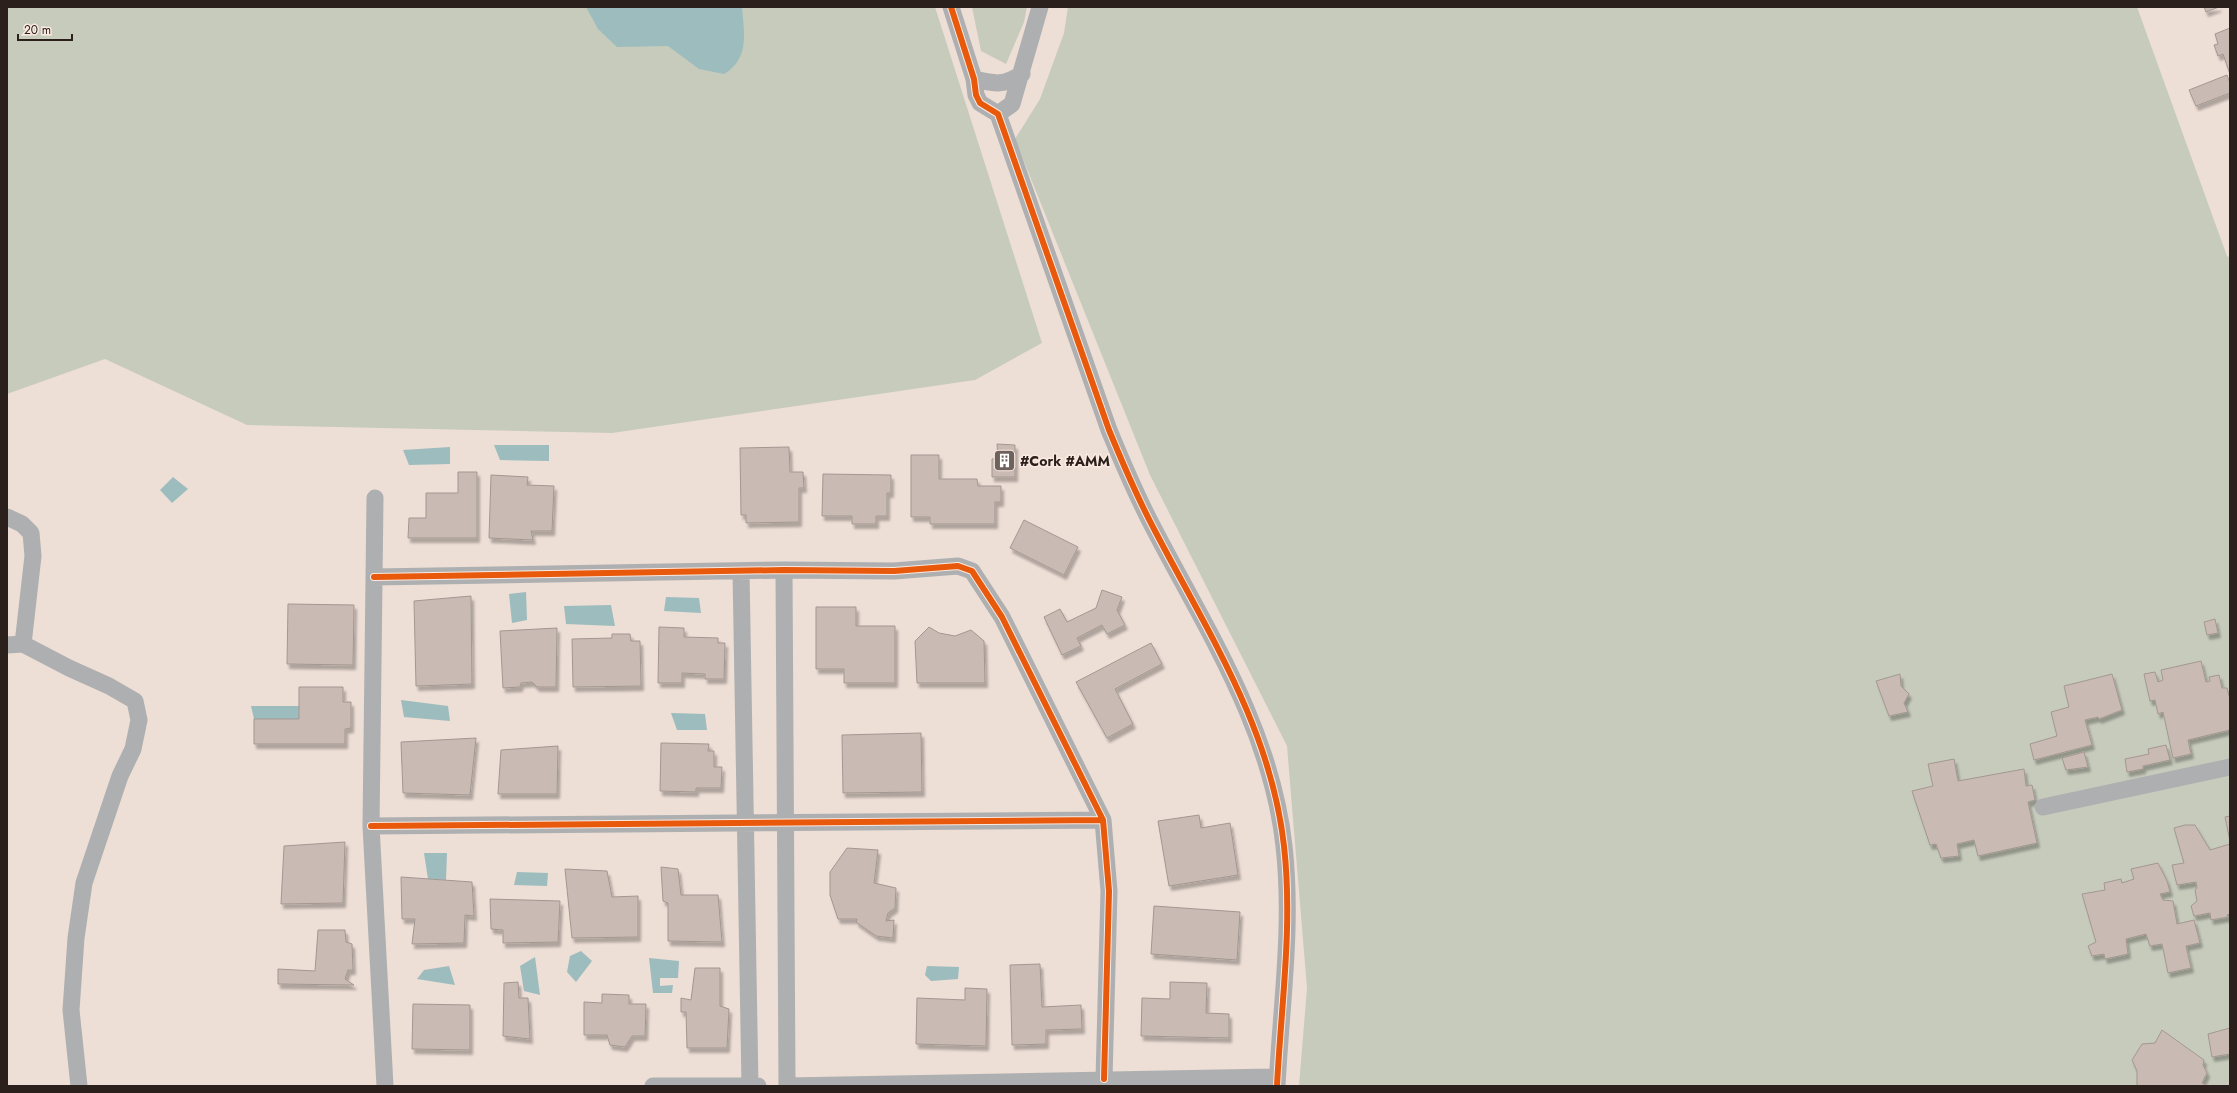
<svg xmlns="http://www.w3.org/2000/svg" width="2237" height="1093" font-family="Jost,sans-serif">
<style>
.green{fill:#c7cbbc}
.water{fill:#9dbcbe}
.building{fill:#c9bbb4;stroke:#a39791;filter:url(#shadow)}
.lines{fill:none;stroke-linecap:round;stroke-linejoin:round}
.street{stroke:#aeafb0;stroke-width:17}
.cycleway-casing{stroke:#fbeae2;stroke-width:8}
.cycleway{stroke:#e8590c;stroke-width:6}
.labels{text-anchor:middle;stroke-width:3;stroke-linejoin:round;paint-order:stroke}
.poi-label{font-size:14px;font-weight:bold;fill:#2b201c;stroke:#fbeae2;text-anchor:start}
</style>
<defs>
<filter id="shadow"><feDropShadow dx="2.5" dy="4.5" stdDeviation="1" flood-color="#0004"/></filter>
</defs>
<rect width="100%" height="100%" fill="#edded6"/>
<path class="green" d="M7,7H935L1042,343L975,380L612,433L247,425L105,359L7,394Z
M972,7H1027L1024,22L1006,64L981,51Z
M1068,7H2137L2227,256L2230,258V1086H1299L1307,988L1287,746L1150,475L1015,139L1040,99L1064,33Z"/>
<path class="water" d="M586,7H742C744,33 750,58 724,74L699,69L668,46L617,47L598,29Z
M494,445H549V461L500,460Z
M450,447V464L409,465L403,450Z
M173,477L188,489L172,503L160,490Z
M526,592L527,620L512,623L509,594Z
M666,597L699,598L701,613L664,611Z
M611,605L615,626L566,624L564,606Z
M401,700L448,706L450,721L404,717Z
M251,706H299V719H254Z
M671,713L705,714L707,730H677Z
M424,853H447L446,880L428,879Z
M517,872L548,873L547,886L514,885Z
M581,951L592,961L576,982L567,972L570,956Z
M535,957L540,995L524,991L520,966Z
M649,958L679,961L678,978H660V986L673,985L672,993H653Z
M449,966L455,985L417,979L424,970Z
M927,966L959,967L958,979L931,981L925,975Z"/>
<path class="building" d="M2204,7H2219L2206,12Z
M2230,28V74L2223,54L2218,56L2214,45L2218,44L2215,34Z
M2227,75L2230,83V93L2196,106L2189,90Z
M997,444L1015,445V477H992V459L998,458Z
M789,447L790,472H803L804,488H799V522L746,523V515H741L740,448Z
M911,455H939V479H977L978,486H1001V502H995V524H930V517H911Z
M458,472H477V538H408L409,518H426V493H458Z
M823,474L891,475V493H887V516H876V524H852V516H822Z
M491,475L528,477L527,485L554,486L552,531H531L533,540L489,538Z
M1024,520L1078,547L1064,575L1010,548Z
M1102,590L1122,597L1117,610L1125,625L1107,634L1102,625L1077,638L1081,646L1062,655L1044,617L1060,609L1067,622L1096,608Z
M471,596L472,684L416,686L414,601Z
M288,604L354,605L353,665L287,664Z
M816,607H856V626H895V683H844V669H816Z
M2215,619L2218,633L2207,635L2204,622Z
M659,627L684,628V637L718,638V643H725L724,679H705V674L682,673V683H658Z
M929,627L939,633L955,636L971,630L984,641L985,683H917L915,641Z
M557,628L556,687H537L532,682L521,683L520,687L503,688L500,631Z
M612,634H630L631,641H640L641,686L573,687L572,639L612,638Z
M1151,643L1162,664L1115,689L1133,724L1107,738L1076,682Z
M2201,661L2206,682L2210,681L2209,677L2219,675L2222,688H2227L2230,699V730L2188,740L2191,754L2173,758L2163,712L2158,714L2155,700L2150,701L2144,674L2155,672L2158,682L2163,680L2161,670Z
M1900,674L1901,686L1909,694L1904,703L1908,712L1889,716L1876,681Z
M2112,674L2122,710L2099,719L2098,717L2085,720L2092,745L2034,760L2030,744L2057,736L2051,712L2069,707L2064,686Z
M299,687H343V702H351V728L345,729V744H254V719H299Z
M921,733L922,792L843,793L842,735Z
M476,738L470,795L403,793L401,742Z
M661,743L709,744L708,751H714V767H722L721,788H696V792L660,791Z
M2166,745L2170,760L2143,766V769L2127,772L2125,759L2149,754L2148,749Z
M558,746L557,794H498L501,750Z
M2084,752L2088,767L2066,770L2062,758Z
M1954,759L1958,781L2024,769L2026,786L2032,785L2035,800L2028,802L2037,843L1978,856L1974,840L1957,844L1959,856L1941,858L1936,844L1930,845L1912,791L1933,786L1928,764Z
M1199,815L1201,828L1230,823L1238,875L1169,886L1158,821Z
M2230,816V841L2225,817Z
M2185,825H2195L2210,850L2230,844V914L2227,915L2228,917L2211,920L2210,913L2194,916L2191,906L2197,901L2195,890L2197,888L2196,882L2177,885L2172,865L2184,863L2174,828Z
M345,842L343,903L281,904L284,846Z
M847,848L878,850L874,883L896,888L895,908L888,913L886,921L894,920L893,938L876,936L856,922L857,919H838L830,895V872Z
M2158,863L2167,881L2170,892L2160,894L2163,900L2173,901L2177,924L2194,920L2200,943L2186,946L2191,968L2168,973L2162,944L2150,946L2146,934L2126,939L2128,954L2105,959L2104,954L2092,956L2088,946L2096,942L2082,894L2105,890L2104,883L2121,879L2122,883L2134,879L2131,869Z
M661,867L678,869L681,895H718L722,942L668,941V903L663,901Z
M565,869L607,871L612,897L638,896V937L572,938Z
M401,877L472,882L474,916L465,915L464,943L412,944L415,919H402Z
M490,899L560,901L558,942L503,943V930L491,929Z
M1154,906L1240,912L1237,960L1151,954Z
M318,930H345L346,942L352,944L353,970H348L345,979L354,985L278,984V969L315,971Z
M1040,964L1042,1007L1081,1005L1082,1029L1046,1030V1044L1012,1045L1010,965Z
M695,968H720V1006L729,1009L727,1048H687L686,1012H681V998L691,1000Z
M518,982L519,998H528L530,1039L503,1036L504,983Z
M1170,982L1207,983L1206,1013L1229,1014V1038L1141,1036L1142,998L1170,999Z
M965,988L987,989L986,1046L916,1044L917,998L965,1000Z
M602,994L629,995V1004H646L645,1036H632L625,1047L610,1045L607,1035H584V1002L602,1003Z
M413,1004L470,1005V1050L412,1049Z
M2230,1028V1054L2212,1057L2208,1034Z
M2162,1030L2204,1060L2203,1065L2207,1073L2202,1083L2208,1086H2137V1071L2132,1060L2142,1044L2155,1043Z"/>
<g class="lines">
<path class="street" d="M951,7L974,79L976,95L980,103L998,114L1109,430C1123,464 1137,497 1154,529C1207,631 1271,728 1284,846C1293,926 1281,1006 1277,1086
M974,79C996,84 1003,86 1022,74
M998,114L1012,104L1040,7
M375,498L371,826L385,1086
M7,517L22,524L31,533L33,556L23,644
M784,570L787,1086
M741,571L750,1086
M374,577L784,570L894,571L958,566L972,571L1002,617L1103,820L1109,891L1104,1079
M7,645L23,644L69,668L109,686L135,701L139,720L133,749L120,776L84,883L76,938L71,1010L79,1086
M2043,807L2230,767
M371,826L1103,820
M653,1086H758
M787,1086L1277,1077"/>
<defs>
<path id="cycleway" d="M951,7L974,79L976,95L980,103L998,114L1109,430C1123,464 1137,497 1154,529C1207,631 1271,728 1284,846C1293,926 1281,1006 1277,1086
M374,577L784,570L894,571L958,566L972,571L1002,617L1103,820L1109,891L1104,1079
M371,826L1103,820"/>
</defs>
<use href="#cycleway" class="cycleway-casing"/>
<use href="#cycleway" class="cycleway"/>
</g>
<defs>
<symbol id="building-square" viewBox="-11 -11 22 22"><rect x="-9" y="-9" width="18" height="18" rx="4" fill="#6f625d" stroke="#fbeae2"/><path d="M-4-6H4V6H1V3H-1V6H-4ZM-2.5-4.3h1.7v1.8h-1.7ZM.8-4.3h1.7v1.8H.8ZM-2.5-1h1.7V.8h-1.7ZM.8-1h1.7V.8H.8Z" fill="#fff"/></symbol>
</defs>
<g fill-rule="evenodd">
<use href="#building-square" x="992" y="448" width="25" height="25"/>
</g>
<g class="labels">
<g class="poi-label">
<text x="1020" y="466">#Cork #AMM</text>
</g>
</g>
<rect width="2237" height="1093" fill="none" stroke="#2b201c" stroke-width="16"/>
<path d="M18 34v6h54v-6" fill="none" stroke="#2b201c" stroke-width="2"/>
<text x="24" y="34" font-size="12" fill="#2b201c" stroke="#fbeae2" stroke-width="3" paint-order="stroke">20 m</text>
</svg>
